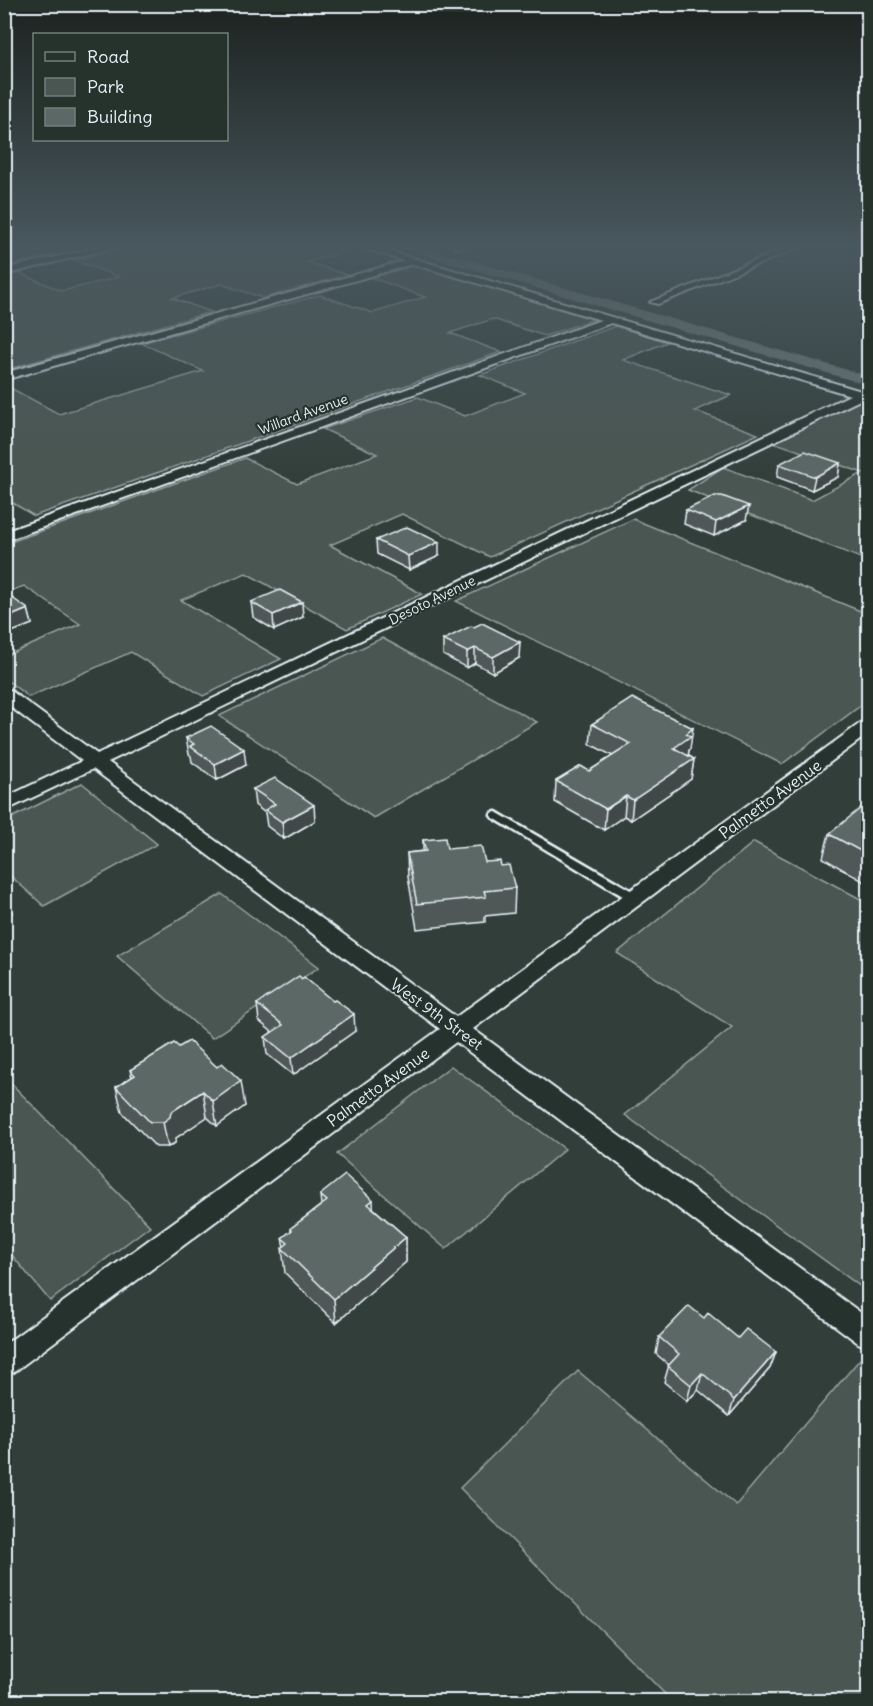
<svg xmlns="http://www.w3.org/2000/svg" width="873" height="1706" font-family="Delius,sans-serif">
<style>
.green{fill:#495651;stroke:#98a4a4;stroke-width:1.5}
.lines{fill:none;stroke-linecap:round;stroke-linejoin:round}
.canal{fill:#6d7978;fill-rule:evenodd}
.lane-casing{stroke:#e8f1f8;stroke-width:5}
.street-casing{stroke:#e8f1f8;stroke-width:4}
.lane{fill:#26332d;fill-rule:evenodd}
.street{fill:#26332d;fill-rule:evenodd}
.wall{fill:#4f5957;stroke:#e8f1f8;stroke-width:1.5}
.shaded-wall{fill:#404947;stroke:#e8f1f8;stroke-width:1.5}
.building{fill:#5c6865;stroke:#e8f1f8;stroke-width:1.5}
.labels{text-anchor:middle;stroke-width:4.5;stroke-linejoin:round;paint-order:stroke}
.far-street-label{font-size:14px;fill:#e8f1f8;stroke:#26332d}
.street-label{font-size:16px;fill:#e8f1f8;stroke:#26332d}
</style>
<rect width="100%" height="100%" fill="#323e39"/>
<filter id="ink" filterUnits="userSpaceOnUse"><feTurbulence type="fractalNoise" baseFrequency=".0167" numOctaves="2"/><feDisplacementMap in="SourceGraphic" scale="12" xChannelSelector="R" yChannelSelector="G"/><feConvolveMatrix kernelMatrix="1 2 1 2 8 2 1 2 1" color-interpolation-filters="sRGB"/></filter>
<g filter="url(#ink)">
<path class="green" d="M4,244H21L51,255L5,266Z
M139,244H346L358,248L308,262L347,275L263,298L221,284L172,298L211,312L5,370V276L20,273L62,291L119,277L74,260Z
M414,265L594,319L545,336L493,319L450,333L501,352L34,516L5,498V385L59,414L203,371L141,343L320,295L373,313L425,297L372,278Z
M616,326L667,342L623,360L731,395L695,411L758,434L490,557L402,514L330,545L422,594L347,629L246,573L181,600L281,659L203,696L131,652L29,697L5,679V656L80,624L24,586L5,593V544L245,458L297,484L377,454L323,429L418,397L465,416L525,393L480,375Z
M860,401L868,403V561L688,490L723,467L812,500L863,473L773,442Z
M633,519L868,614V700L782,764L456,601Z
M382,638L537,722L374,818L219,716Z
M82,783L157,844L44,906L5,871V821Z
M754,842L868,903V1292L625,1115L732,1027L617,953Z
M222,894L319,967L212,1038L117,956Z
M451,1066L565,1149L446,1249L337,1154Z
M4,1076L150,1226L50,1301L5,1247Z
M860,1359L868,1365V1701H672L460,1488L578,1371L736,1505Z"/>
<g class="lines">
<path class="canal" d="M395,244H414L868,376V385L397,247Z"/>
<defs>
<path id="lane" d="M496,812L639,895L640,898L635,902L631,901L492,817L491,815L492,813Z"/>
<path id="street" d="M112,244H127L4,275V269Z
M352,244H365L868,393V399H862L108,762L456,1017L862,722L868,721V734L473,1029L868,1318V1347L858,1343L456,1042L14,1372L4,1375V1345L440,1029L93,769L4,811V798L82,761L4,702V689L10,690L97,754L850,395L611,323L4,541V532L601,320L413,264L4,380V373L404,261Z
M455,244H470L455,248Z
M797,244H809L658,304L650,302Z"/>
</defs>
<use href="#lane" class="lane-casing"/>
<use href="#street" class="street-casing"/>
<use href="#lane" class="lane"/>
<use href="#street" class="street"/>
</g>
<path class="wall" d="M840,463L838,477L812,490L777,477L779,464Z
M686,510L746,520L714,536L684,524Z
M376,540L439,556L409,570L377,554Z
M4,594L28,609L32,624L9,633L4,630Z
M251,602L303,617L274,630L253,617Z
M443,640L519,658L493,673L475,663L467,668L443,655Z
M592,724L690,749L689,750L688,755L694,759L691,779L631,820L624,816L604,830L555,802L556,781L589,771L613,756L590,744Z
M186,738L246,765L217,780L192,762L191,756L189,754Z
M253,789L315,821L284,839L267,826L265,813L255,805Z
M868,804V884L823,858L829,834Z
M423,840L485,862L501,866L515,888L514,913L485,916V922L417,929L408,877L407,853L423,851Z
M257,1004L355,1031L293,1075L267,1054L265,1037L272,1032L259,1021Z
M179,1047L245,1106L217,1126L207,1117L176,1138L175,1143L168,1147H156L122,1112L116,1087L132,1077L130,1070Z
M320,1195L373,1208L406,1237V1262L336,1323L285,1273L282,1248L284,1247L282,1238L291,1231V1228L321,1205Z
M704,1318L738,1338L776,1352L770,1368L729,1416L698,1390L687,1401L664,1382L669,1365L656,1354L659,1337Z"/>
<path class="shaded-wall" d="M840,463L838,477L812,490L815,477Z
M749,506L746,520L714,536L716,522Z
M439,542V556L409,570L408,556Z
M302,602L303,617L274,630L273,615Z
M28,609L32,624L9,633L6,618Z
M520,642L519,658L493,673V657Z
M475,648V663L467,668V652Z
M693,728L690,749L689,750L688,757L674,748L686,734Z
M244,749L246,765L217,780L215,764Z
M694,759L691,779L631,820L633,800Z
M626,796L624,816L604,830L606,809Z
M314,805L315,821L284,839L282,822Z
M5,888L12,913L4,917V889Z
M354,1014L355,1031L293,1075L291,1058Z
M241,1081L245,1106L217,1126L213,1101Z
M203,1091L207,1117L176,1138L175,1143L168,1147L163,1122L171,1112Z
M373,1200L374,1225L368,1204Z
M406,1237V1262L336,1323L334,1299Z
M776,1352L770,1368L729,1416L734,1400Z
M702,1373L698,1390L687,1401L691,1385Z"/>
<path class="building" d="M805,451L840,463L815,477L779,464Z
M715,496H722L749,506L716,522L686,510Z
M407,527L439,542L408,556L376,540Z
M280,590L302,602L273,615L251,602Z
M5,593L28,609L6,618H4Z
M482,623L520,642L493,657L475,648L467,652L443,640L471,626L474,627Z
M632,698L693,728L686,734L691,736L674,748L694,759L633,800L626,796L606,809L556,781L581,766L589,771L631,744L592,724Z
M211,726L244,749L215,764L190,746L194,744L186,738Z
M275,778L314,805L282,822L265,810L275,804L253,789Z
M867,803L868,804V855L829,834Z
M445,838L447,849L481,846L485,862L500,861L501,866L509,865L515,888L484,891L486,897L417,904L407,853L426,851L423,840Z
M299,976L302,979L304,977L333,1001L335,1000L354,1014L291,1058L265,1037L283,1025L257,1004Z
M189,1041L217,1067L222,1063L241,1081L213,1101L203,1091L171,1112L170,1117L163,1122H150L116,1087L135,1075L130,1070L174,1043L179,1047Z
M345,1175L373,1200L368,1204L406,1237L334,1299L282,1248L288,1243L282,1238L292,1230L291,1228L327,1201L320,1195Z
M689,1306L704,1318L708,1313L738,1338L746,1329L776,1352L734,1400L702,1373L691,1385L668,1366L679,1354L659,1337Z"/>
</g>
<linearGradient id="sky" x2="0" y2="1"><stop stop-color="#1c221f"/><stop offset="0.51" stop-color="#49585f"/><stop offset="1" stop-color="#49585f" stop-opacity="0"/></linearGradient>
<rect width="873" height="483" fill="url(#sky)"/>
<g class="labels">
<g class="far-street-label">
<text transform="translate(303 414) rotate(-20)" y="5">Willard Avenue</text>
<text transform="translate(432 600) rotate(-26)" y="5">Desoto Avenue</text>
</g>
<g class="street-label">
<text transform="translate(770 799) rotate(-36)" y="6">Palmetto Avenue</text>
<text transform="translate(437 1014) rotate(36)" y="6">West 9th Street</text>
<text transform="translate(378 1087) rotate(-36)" y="6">Palmetto Avenue</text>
</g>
</g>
<rect width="873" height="1706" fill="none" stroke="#26332d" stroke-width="24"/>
<rect x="12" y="12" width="849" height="1682" fill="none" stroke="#e8f1f8" stroke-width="2" filter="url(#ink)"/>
<rect x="33" y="33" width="195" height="108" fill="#26332d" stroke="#747f7e" stroke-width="1.5"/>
<rect x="45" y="52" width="30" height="9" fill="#26332d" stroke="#747f7e" stroke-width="1.5"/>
<text x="87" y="63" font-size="18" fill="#e8f1f8">Road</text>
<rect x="45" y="78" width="30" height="18" fill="#495651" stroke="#747f7e" stroke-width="1.5"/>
<text x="87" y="93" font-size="18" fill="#e8f1f8">Park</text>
<rect x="45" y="108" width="30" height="18" fill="#5c6865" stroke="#747f7e" stroke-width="1.5"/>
<text x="87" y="123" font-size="18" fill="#e8f1f8">Building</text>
</svg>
